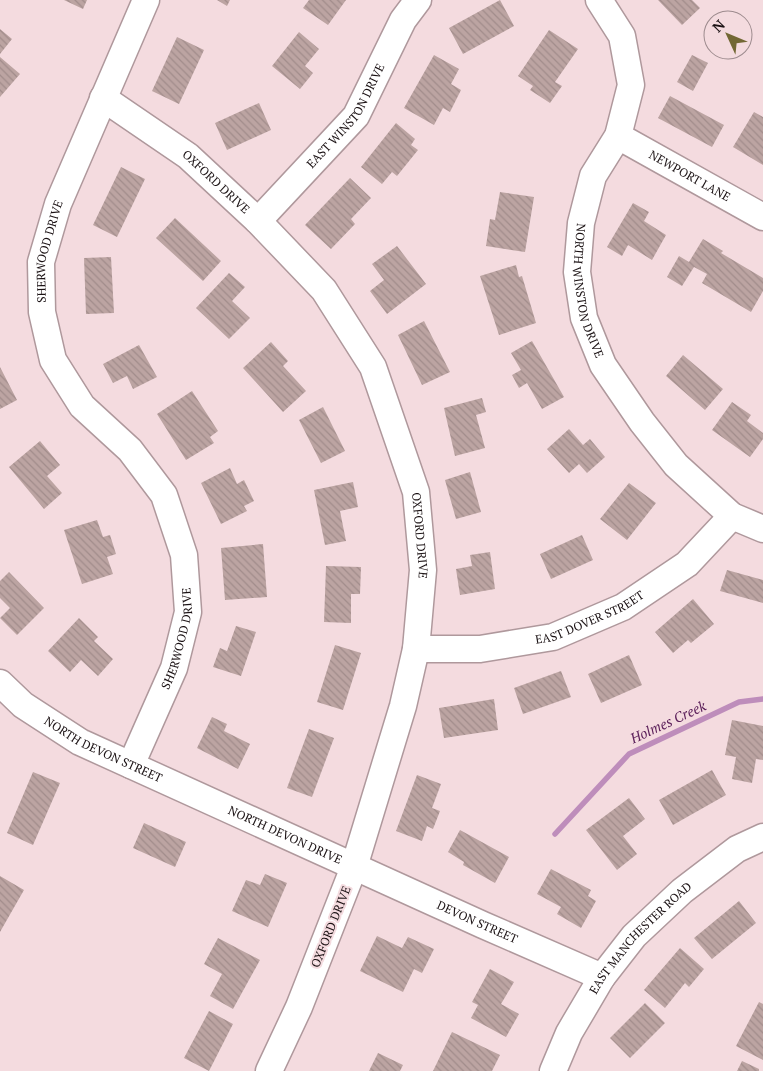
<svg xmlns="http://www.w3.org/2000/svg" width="763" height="1071" font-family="'PT Serif',serif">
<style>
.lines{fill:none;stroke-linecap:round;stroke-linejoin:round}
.stream{stroke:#be8dbb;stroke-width:5.5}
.building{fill:url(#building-back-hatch)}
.minor-casing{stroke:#af989c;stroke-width:29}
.minor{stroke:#fff;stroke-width:26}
.labels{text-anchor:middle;stroke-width:4;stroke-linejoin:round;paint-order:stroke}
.street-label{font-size:12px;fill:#1b1214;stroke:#f4dbdf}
.water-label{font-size:14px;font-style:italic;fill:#5c205a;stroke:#f4dbdf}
</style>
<defs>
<pattern id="building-back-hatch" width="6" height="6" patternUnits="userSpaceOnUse" patternTransform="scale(1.25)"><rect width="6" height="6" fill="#bca4a2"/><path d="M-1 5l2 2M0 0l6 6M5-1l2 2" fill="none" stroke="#a18c8b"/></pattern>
</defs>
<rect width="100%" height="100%" fill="#f4dbdf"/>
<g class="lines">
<path class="stream" d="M555,834L629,754L739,702L763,699"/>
</g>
<path class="building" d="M64,0H87L83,9Z
M217,0H230L227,6Z
M309,0H346L328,25L303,8Z
M500,0L514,26L463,54L449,28Z
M658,0H692L700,8L682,25Z
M0,29L12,39L0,54Z
M549,30L578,49L555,82L562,86L550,103L530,90L533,86L518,76Z
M299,32L319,49L305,66L313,73L300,89L272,66Z
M177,37L204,50L179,104L152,91Z
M434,55L459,69L451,84L461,90L450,112L443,108L434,125L404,108Z
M692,55L708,63L693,91L677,82Z
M0,57L20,74L0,97Z
M670,96L724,125L712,147L658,118Z
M259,103L271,130L227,150L215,123Z
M754,112L763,117V165L733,147Z
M396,123L415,139L411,145L418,150L397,176L392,172L382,184L361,167Z
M121,167L145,179L117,237L93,225Z
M350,178L371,198L351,219L355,224L331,249L305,225Z
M500,192L534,197L525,252L486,246L490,219L495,220Z
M633,203L649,212L644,221L666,235L652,260L628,245L622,256L607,247Z
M175,218L221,261L203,281L156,238Z
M703,239L723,251L721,253L763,278V291L751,312L702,283L707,274L694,267L682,286L667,277L679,256L689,262Z
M397,246L426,284L387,314L370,291L384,280L372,264Z
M111,257L114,313L86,314L84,258Z
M516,265L519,277L522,276L536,323L499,335L480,276Z
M229,273L245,287L232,301L250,318L229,339L196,308Z
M424,321L450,372L422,385L398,335Z
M532,341L564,397L542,409L527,383L519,388L512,375L521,370L511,353Z
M271,342L288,361L283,366L306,391L283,412L243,368Z
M139,345L157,377L133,389L127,376L113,383L103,364Z
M683,355L723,389L705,410L666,376Z
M0,367L17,400L0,409Z
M192,391L218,431L210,437L214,443L186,460L157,414Z
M482,398L486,412L476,415L485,448L455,456L444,408Z
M732,402L751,415L747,421L763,433V439L750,457L712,430Z
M323,407L345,451L321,463L299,420Z
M569,429L583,445L590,439L605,457L587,473L579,464L569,473L547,449Z
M40,441L60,465L47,476L62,493L44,509L9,467Z
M230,468L237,484L244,480L254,501L244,506L247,511L221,524L201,483Z
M470,472L481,512L456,519L445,480Z
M353,482L358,507L340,511L346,541L325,545L314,490Z
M629,483L656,503L627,540L600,519Z
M97,520L103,537L110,535L116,554L107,557L113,574L82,584L64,530Z
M582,535L593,560L551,579L540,554Z
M263,544L267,597L225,600L221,548Z
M490,552L495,589L460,595L456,569L472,566L470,555Z
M326,566L361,567L360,594H351V623L324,622Z
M727,570L763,580V603L720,591Z
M9,572L44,608L17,635L0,618L10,608L0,598V581Z
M693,599L714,624L691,643L688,640L673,653L655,632Z
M79,618L98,637L94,641L113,659L98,676L81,660L70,672L48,651Z
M236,626L256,632L241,676L213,667L220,648L227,651Z
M335,645L361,653L343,710L317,702Z
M629,655L642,685L601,703L588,674Z
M561,671L571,697L523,714L514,688Z
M494,699L498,730L444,738L439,708Z
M212,717L227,724L224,731L250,744L238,769L197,748Z
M732,720L763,726V760L756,759L752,783L732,779L736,757L725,755Z
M309,729L334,738L312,797L287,788Z
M712,770L726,795L673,825L659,800Z
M33,772L60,783L33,845L7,833Z
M417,775L441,784L432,808L440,811L433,829L427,826L422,841L396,831Z
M629,798L645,819L623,836L637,854L617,870L586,830Z
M144,823L186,842L175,867L133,848Z
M460,830L509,857L495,883L463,865L464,862L448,852Z
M551,869L591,890L588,896L596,901L581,928L557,914L561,907L537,894Z
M265,874L287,883L268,927L232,911L246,880L260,885Z
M0,876L24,890L0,932Z
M739,901L756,923L712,959L694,938Z
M377,936L402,948L408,937L434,949L422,973L414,969L403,992L360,971Z
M218,938L260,960L233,1009L210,996L222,974L204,964Z
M680,948L704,969L689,987L685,983L665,1008L644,990Z
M490,969L514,982L501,1004L519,1014L506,1037L471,1018L478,1005L472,1002Z
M759,1002L763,1004V1060L736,1046Z
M645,1003L665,1023L630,1058L610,1038Z
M209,1011L233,1024L209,1071L184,1058Z
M452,1032L500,1055L492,1071H433Z
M378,1053L403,1065L400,1071H369Z
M742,1061L759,1069V1071H737Z"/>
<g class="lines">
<defs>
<g id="minor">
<path id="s1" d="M599,0L622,36L631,85L618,136L593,176L581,223L577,272L584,318L603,365L642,422L676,465L732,516L763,529"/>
<path id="s2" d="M103,98L188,156L258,221L324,290L373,367L416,492L423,570L416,649L403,706L354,867L299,1007L269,1071"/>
<path id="s3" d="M618,136L763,217"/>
<path id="s4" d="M258,221L356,116L403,20L418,0"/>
<path id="s5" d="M416,649H480L553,637L623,607L687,564L732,516"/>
<path id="s6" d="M0,683L23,705L80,742L483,925L602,977"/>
<path id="s7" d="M131,765L174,668L188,612L184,555L164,495L130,450L82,406L53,360L42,312L41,262L58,204L146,0"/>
<path id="s8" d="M553,1071L569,1033L602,977L634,936L682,891L737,849L763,837"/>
</g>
</defs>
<use href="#minor" class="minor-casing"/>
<use href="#minor" class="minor"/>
</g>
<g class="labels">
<g class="street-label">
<text dy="4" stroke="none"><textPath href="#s4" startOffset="138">EAST WINSTON DRIVE</textPath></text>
<text dy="4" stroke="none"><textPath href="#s3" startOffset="82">NEWPORT LANE</textPath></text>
<text dy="4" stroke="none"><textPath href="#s2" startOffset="141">OXFORD DRIVE</textPath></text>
<text dy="4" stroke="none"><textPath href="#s7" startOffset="571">SHERWOOD DRIVE</textPath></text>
<text dy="4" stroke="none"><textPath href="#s1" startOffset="310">NORTH WINSTON DRIVE</textPath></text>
<text dy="4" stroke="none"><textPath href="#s2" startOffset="561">OXFORD DRIVE</textPath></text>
<text dy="4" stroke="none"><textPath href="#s5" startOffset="179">EAST DOVER STREET</textPath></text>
<text dy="4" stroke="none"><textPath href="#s7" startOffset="136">SHERWOOD DRIVE</textPath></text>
<text dy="4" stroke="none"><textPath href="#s6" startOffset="124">NORTH DEVON STREET</textPath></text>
<text dy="4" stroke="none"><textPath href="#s6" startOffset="325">NORTH DEVON DRIVE</textPath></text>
<text dy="4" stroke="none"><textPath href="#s6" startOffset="536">DEVON STREET</textPath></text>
<text transform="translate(331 927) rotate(-68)" y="4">OXFORD DRIVE</text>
<text dy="4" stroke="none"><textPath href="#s8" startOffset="161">EAST MANCHESTER ROAD</textPath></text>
</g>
<g class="water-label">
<text transform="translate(668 722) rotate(-25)" y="5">Holmes Creek</text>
</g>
</g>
<g transform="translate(728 35) rotate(314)"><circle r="24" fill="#f4dbdf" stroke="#9d8b8e"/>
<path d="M0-4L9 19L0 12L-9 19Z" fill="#726734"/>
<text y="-8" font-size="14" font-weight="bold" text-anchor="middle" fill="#1b1214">N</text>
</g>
</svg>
